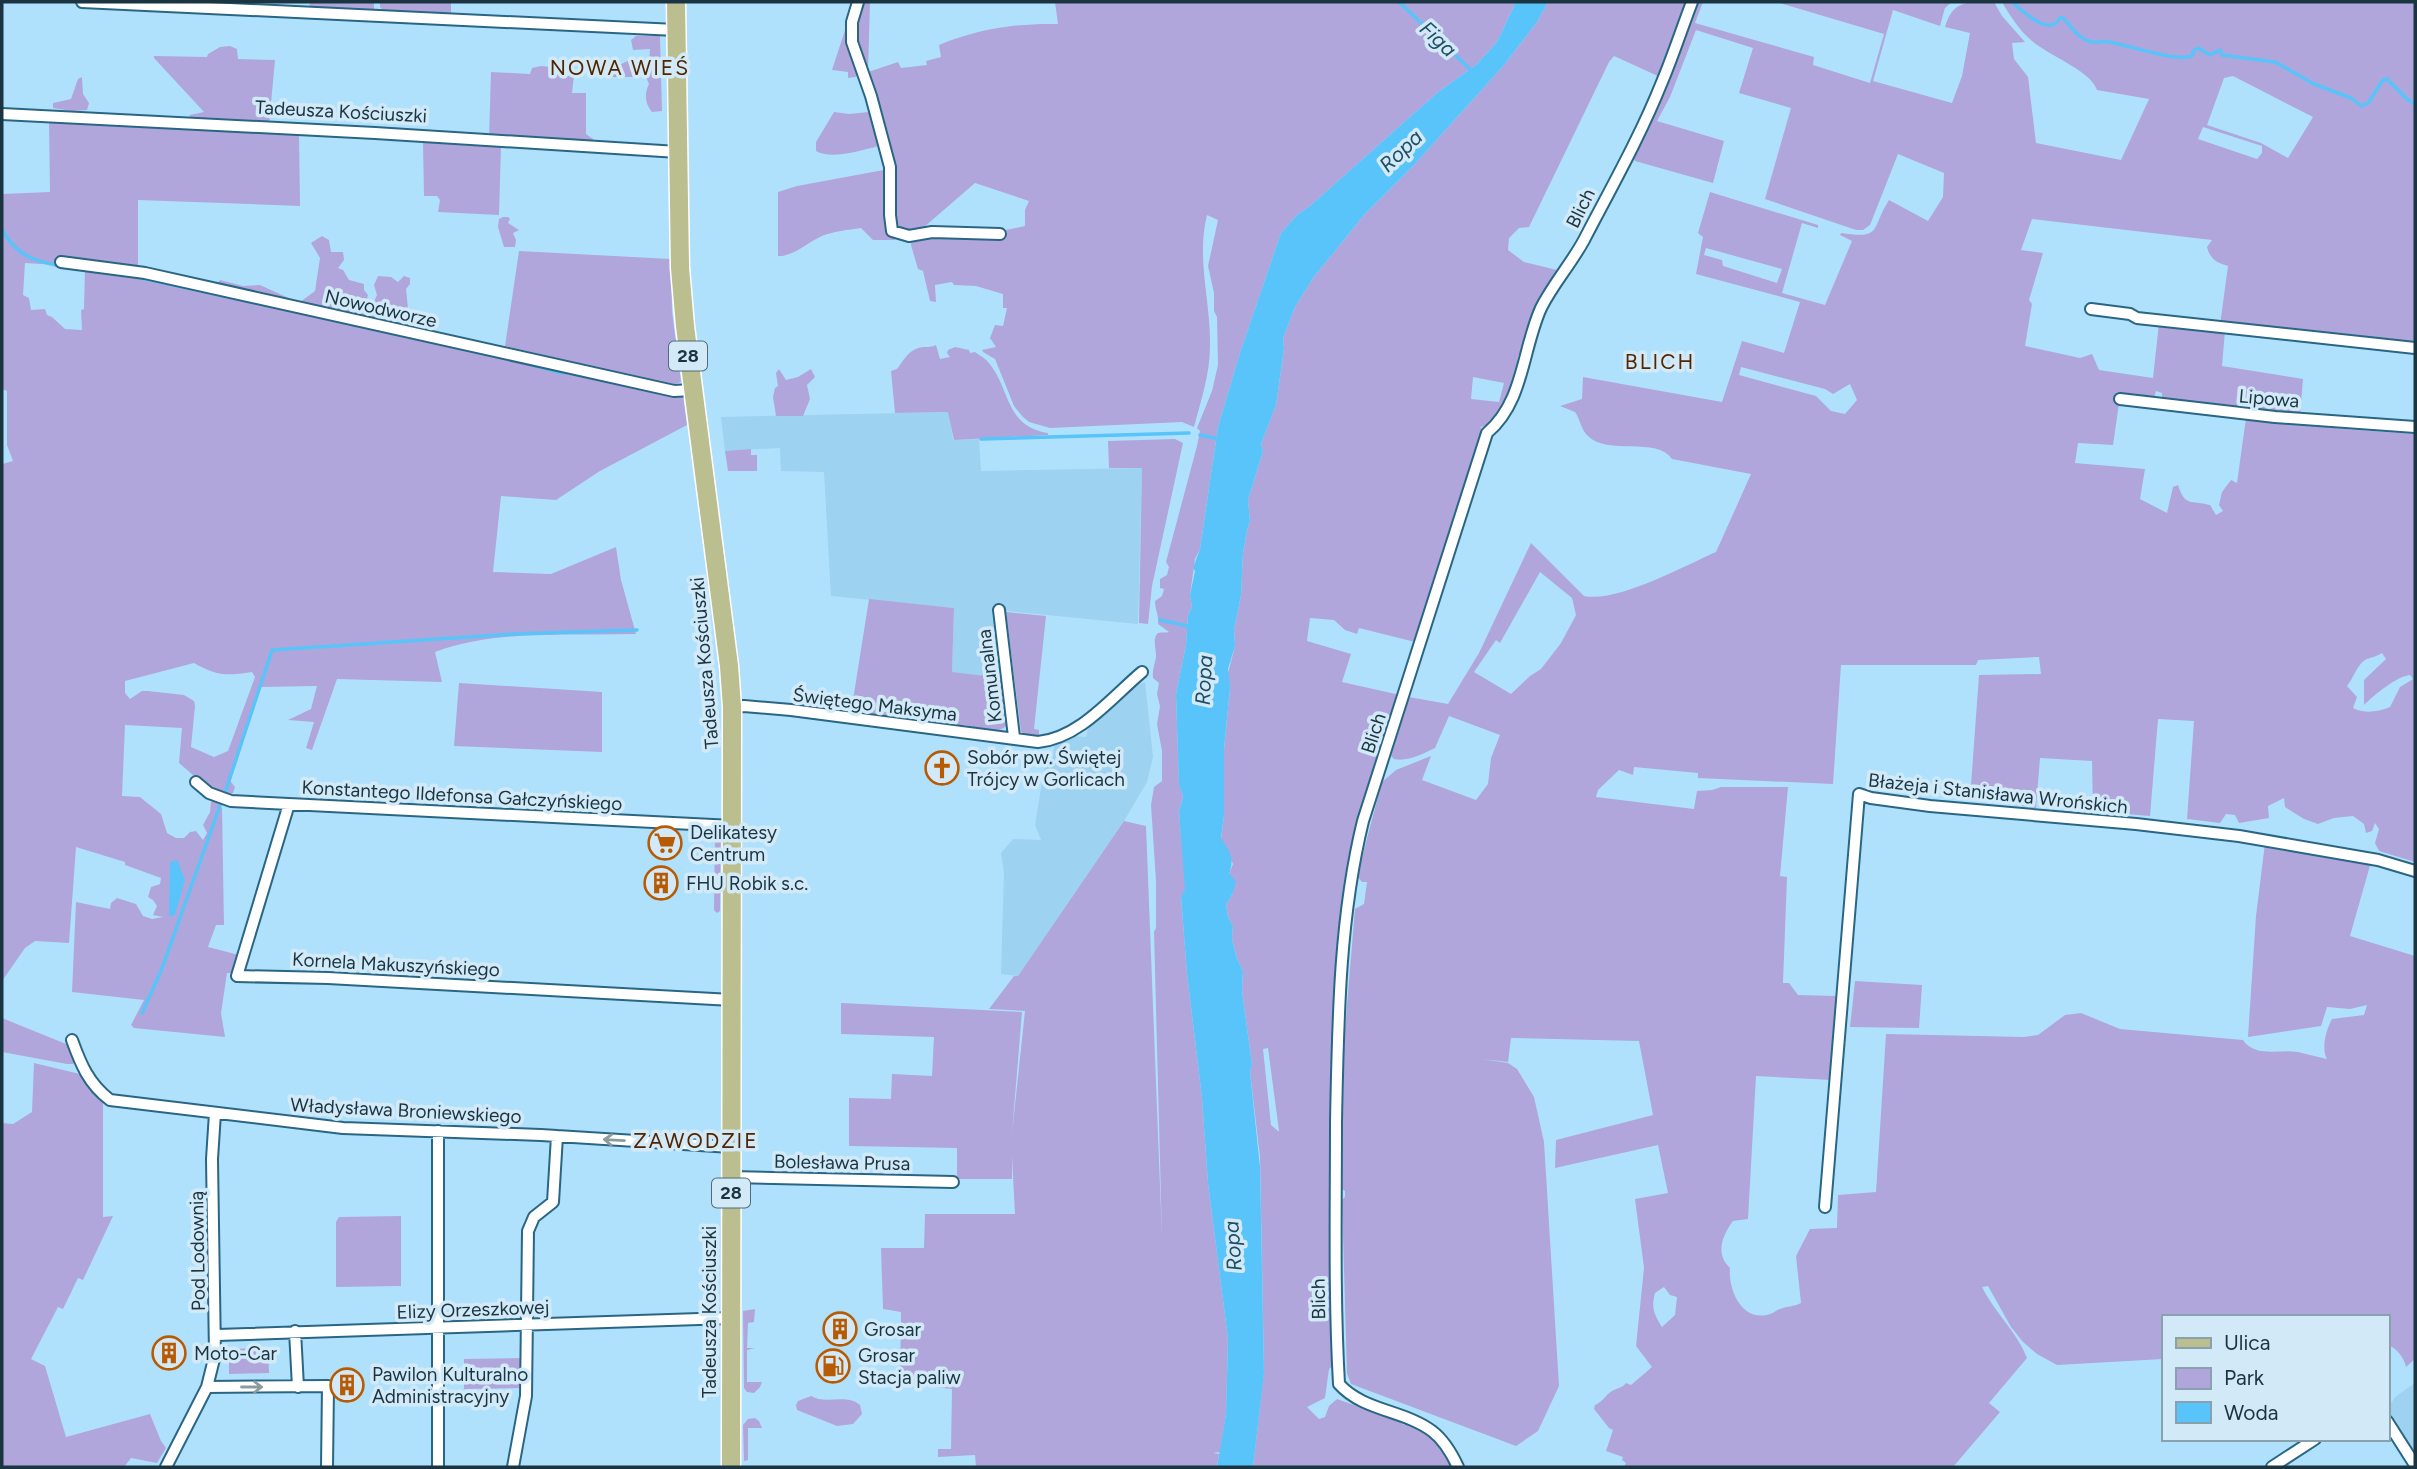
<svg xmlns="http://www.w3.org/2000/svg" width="2417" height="1469" font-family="Figtree,sans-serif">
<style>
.built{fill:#9dd2f0}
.green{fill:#b0a6db;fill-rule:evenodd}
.water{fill:#58c4f9}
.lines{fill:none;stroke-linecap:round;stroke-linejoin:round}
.stream{stroke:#58c4f9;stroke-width:3.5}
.street-casing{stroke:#296684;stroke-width:14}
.primary-casing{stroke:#fff;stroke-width:21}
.street{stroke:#fff;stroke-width:10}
.primary{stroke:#bbbe8f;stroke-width:18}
.oneway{stroke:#8d9aa0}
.labels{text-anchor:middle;stroke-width:7;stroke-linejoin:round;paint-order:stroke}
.shield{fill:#d2eaf8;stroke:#526b78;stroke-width:2}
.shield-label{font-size:18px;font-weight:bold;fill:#1b3441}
.street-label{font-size:19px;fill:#1b3441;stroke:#d2eaf8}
.poi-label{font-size:19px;fill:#1b3441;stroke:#d2eaf8;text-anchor:start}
.water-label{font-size:21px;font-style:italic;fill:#204d63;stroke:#d2eaf8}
.neighbourhood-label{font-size:21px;letter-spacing:2px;fill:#522501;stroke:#d2eaf8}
</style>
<rect width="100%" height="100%" fill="#b0e1fc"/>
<path class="built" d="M949,412L953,440L979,439L981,471L1142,468L1138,624L995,610L992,614L1002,679L952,672L954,608L831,596L824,472L781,471L780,448L725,451L721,417Z
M1145,682L1153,757L1147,782L1124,821L1018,976L1001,974L1004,873L1001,853L1013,839L1041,840L1035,825L1046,757L1053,758L1054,745L1072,736L1086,737L1088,729L1134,686Z
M2415,1383V1455L2391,1416L2390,1405L2395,1397Z"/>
<path class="green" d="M310,2H374V9L309,8Z
M380,2H451V16L384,12L380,7Z
M860,2H870L868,72L898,62L901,68L927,65L926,61L941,57L939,45C978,29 1016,23 1058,24L1055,2H1516L1497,42L1477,64L1437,93L1310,206L1297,215L1281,233L1240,353L1218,427L1200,549L1195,559L1190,595L1192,607L1188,615L1186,645L1176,694L1179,784L1183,796L1179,812L1186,890L1181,897L1187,973L1202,1098L1208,1183L1228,1339L1226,1414L1220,1452L1213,1453L1219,1454L1217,1467H976L975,1455L938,1457V1449H951L952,1389L900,1383L901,1312L883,1309L881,1248H924L925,1214H1015L1012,1156V1179H957V1148L849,1146V1098L891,1099L892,1074L932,1076L934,1037L841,1034V1003L1022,1012L1012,1133L1025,1011L989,1009L1014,976H1018L1124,821L1146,826L1162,1237L1154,932L1156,928V881L1151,805L1154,787L1162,781V751L1157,724L1160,706L1157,694L1159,683L1153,678C1152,667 1156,663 1156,655C1156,649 1152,638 1158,633C1162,632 1166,633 1169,632L1158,624C1159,615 1155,610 1155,601L1162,596L1164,589L1160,588V579L1167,575L1169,567L1166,562L1197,446L1200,431L1197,428L1212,391L1218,365L1217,317L1214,311V293L1208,266L1218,220L1207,215C1196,259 1211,302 1210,346C1210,374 1201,400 1194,427L1182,422L1050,428L1029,422L1023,417L1014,406L995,359L983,352L982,350L996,347L990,338L995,325L1003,326L1007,308H1003V294L976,286L954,285L952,282L935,285L936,302L930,301L923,271L918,269L911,245L912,239L917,237L987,236C994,239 999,240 1006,236V230L1025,226V210L1029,201L975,183L923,228C914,231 903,234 895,226V177L855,41V24Z
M1548,2H1686L1660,77L1614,56L1609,62L1529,227L1519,228L1509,238L1508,250L1524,262L1557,270L1542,295L1533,314L1526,341L1518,356L1513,388L1498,419H1491L1486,426L1480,427L1485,432L1419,643L1359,628L1357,634L1345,630L1334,620L1310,618L1307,641L1351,654L1342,682L1400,695L1355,841L1335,1041L1330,1206L1333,1366L1329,1369L1325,1398L1307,1407L1319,1419L1325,1417L1329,1406L1337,1399L1396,1420L1404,1425L1406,1424C1429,1434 1442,1445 1454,1467H1253L1264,1371L1260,1157L1250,1072L1252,1065L1242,991L1243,971L1237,959L1232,939L1233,926L1228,917L1226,905L1233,893L1229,874L1233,864L1221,839L1224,815V750L1230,688L1227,677L1235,646L1234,630L1241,595L1243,553L1247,530L1250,521L1248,500L1263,451L1261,444L1276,405L1284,349L1283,338L1295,307L1313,278L1364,215L1414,165L1504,65L1537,22ZM1473,377L1504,383L1499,402L1471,399ZM1268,1048L1279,1131H1278L1271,1125L1263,1049Z
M1698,2H1703L1695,23L1814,57L1813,65L1870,83L1884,34L1776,2H1952L1945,8L1940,26L1893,10L1873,81L1952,103L1962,76L1970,33L1945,27C1953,0 1967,2 1994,2L2002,16L2025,42L2012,43L2014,59L2028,77L2036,143L2121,160L2149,99L2097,90C2091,71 2048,55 2032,41C2019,30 2011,17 2002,2H2415V345L2220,325L2228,266C2217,263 2210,259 2207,247L2212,240L2032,219L2021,250L2043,253L2029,300L2032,304L2025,346L2080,358L2092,354L2099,370L2153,378L2159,323L2225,331L2222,366L2303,379L2300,416L2162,399V393L2156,391L2154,399L2120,397L2113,445L2078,443L2075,463L2145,469L2140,499L2167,513L2173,487L2178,485C2185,507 2191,500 2210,505L2216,515L2223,511L2219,505L2222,492L2231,480L2237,483L2246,418L2343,429L2415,434V862L2379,851L2375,843L2379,829L2375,823L2372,831L2366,833L2364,824L2353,816L2334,818L2318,824L2304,819L2285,807L2284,798L2268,806L2269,818L2239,823L2235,815L2226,814L2220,823L2187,819L2194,721L2158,719L2150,816L2093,811L2092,761L2040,758L2036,808L1970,799L1979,675L2041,674L2039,657L1978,660L1976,665H1841L1833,784L1698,778V773L1634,767L1633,775L1619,770L1598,790L1596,797L1694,809L1697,791L1712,790L1721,787H1788L1780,876L1787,877L1783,983H1789L1798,995L1837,996L1831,1080L1756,1076L1748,1219L1733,1221C1722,1236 1715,1254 1730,1268C1728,1290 1742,1323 1770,1314C1774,1313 1776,1310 1780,1309C1788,1306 1793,1307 1801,1303L1796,1256L1810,1229L1837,1228L1838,1195L1876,1192L1886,1034L2024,1037L2038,1035L2065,1015L2081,1013L2120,1029L2243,1040C2255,1058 2279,1049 2298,1052C2307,1054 2317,1057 2327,1059C2321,1049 2326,1030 2332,1019L2364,1015L2367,1005L2350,1009L2327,1007L2321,1026L2248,1037L2256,916L2265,843L2371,862L2350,936L2415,956V1359L2406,1367C2404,1357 2397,1349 2387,1344V1317H2163V1359L2057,1365L2037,1354L2023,1342L2011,1327L1988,1286L1982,1287C1995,1313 2017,1332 2027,1358L1989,1403L2000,1412L1953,1467H1624L1626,1463L1622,1460L1623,1457L1606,1451L1613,1430L1609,1428L1594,1409L1595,1405C1603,1402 1605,1395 1612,1391C1619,1387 1621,1389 1626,1383L1631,1385L1652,1367L1636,1346L1644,1268L1635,1199L1668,1193L1658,1145L1555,1168L1556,1140L1653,1115L1639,1041L1511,1038L1508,1062L1482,1059L1508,1063L1517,1069L1534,1097L1544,1142L1559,1386L1538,1431L1516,1446L1351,1384L1347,1373L1342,1200L1345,1197V1191L1342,1189L1344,1041L1355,909L1364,904L1367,882H1362L1357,876L1382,782L1396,770L1431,756L1422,780L1476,800L1488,784L1491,758L1500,735L1449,716L1435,748C1422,754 1408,762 1394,759L1391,756L1409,697L1448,704L1479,653L1531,543L1584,596C1617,603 1684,566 1716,552L1751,474L1672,459C1657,436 1607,456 1588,436C1581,430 1580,419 1575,412L1560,406L1582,399L1583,377L1722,402L1742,341L1784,353L1800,302L1696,274L1703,237L1698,233L1710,192L1818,225V228L1802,223L1782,293L1825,305L1852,241L1840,235L1841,233C1883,239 1870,230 1889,200L1928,221L1943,197L1944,173L1898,154L1870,225L1863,230H1856L1765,199L1791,108L1739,93L1753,48L1696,30L1670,97L1657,121L1724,141L1713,183L1635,161L1633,157L1674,67ZM2233,76L2313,117L2288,158L2261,143L2207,125L2224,78ZM2203,127L2262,146V153L2257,159L2198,139ZM1706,248L1782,269L1777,283L1723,266L1722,260L1704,255ZM1741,367L1825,389L1833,394L1850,384L1857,400L1845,414L1831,411L1816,396L1739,375ZM1540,572L1572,598L1576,615L1561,643L1541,669L1530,676L1511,694L1474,672L1496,640L1500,643ZM2382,653L2386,659L2364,680V705C2374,695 2397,676 2410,675L2413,679L2400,687L2390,707C2377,712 2365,714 2353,708L2357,697L2347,686C2353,679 2357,665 2365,660C2371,657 2376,657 2382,653ZM1664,1287L1670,1295L1677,1297L1675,1315L1662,1327C1654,1314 1651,1308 1655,1293Z
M847,24L862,76L848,78V72L832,70Z
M636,36H660L662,111L652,112C645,104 644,94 649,84L643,71L649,65L650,49L633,50L631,40Z
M230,46L237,49L238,59L275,60L269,125L189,119L190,115L204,112L154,58V56L207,57L208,54L220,47Z
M632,59L638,63L641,73L639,77H608L604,70L611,65L617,66Z
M541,66L551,67L559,76H574L572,93H586V134L593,139V143L489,139L491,72L530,74L532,68Z
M82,77L83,94L89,103L87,110L71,111L53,108V103L71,99L78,79Z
M834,112L849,114L869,112L879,146C862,150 831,160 816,151V142Z
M49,121L299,133L300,206L138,200V270L25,263L23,295L29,298L31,310L45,309L47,315L52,317L65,329L82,330L81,310L84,309L85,267L216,286L220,280L243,286L260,285L293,300V304L296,305L315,291L320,258L311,243L322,236L329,240L331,252H343L344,260L338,268L343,270L349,280L364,284V290L368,295L366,303L373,304L377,295L374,285L378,276L391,277L398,282L404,276L410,278V284L406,289L409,318L397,316L396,326L683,395L687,425L600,471L556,500L501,496L493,572L551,574L616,547L621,580L636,634C569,636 498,629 435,652L442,682L337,679L312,750L306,748L314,722L288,720L311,709L317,686L260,687L230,781L235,787L233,793C216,800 193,774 179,763L182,728L125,725L122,796L140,797L161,814L167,833L176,838H184L190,832L196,831L203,840L207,833L203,825L210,812L211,802L215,799L222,808L224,925H216L208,947L239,955L233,973H227L221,1013L225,1037L134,1028L131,1025L144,1000L72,992L76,902L110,909L111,903L117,898L136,904L143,916L152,919L163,917L153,915L157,906L153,900L148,897L151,887L160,884L161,878L125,865V862L76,847L69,943L35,941L25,948L2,981V464L13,461L7,445V391L2,389V194L50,192ZM194,663C217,676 226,676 252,672L255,677L228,751L214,757L191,747L195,706L194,701L184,695L148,691H142L130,699L125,693V681Z
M426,141L501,146L499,215L438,212L440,200L437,196H424L423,143Z
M889,169L895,240H873L861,228C847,230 835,231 822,236C808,242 793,257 778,256V192L797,186Z
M503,217H508L510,219L508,223L519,230L513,233L516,240L515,247H504L498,227L499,219Z
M519,251L671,259L672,311L681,382L672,385L505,346Z
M936,345L940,359L950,357L947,353L948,350L955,347L969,350L970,353L975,352C979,355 985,358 988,362C1011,388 1004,426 1048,433V435L954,440L948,412L895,413L891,371L897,369C904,360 907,352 918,348C925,346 930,348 936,345Z
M779,369L786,380L798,377L811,369L815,377L807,385L810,399L803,416H776L773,397L775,388L778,386L776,373Z
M1175,439L1183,443L1152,586L1148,624L1139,623L1142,468H1109L1108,441Z
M751,449V455H757V471H728L725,451Z
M869,599L954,608L952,672L1002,678L1008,724C1004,729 1000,730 993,730C981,731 972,725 961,725C927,724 894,720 860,716L863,703L853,700Z
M1006,612L1046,616L1034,729L1039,730V736L1029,737L1021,732Z
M459,683L602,692V752L454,746Z
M721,827L720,911L717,913L714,910L715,830Z
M1855,981L1922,985L1919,1028L1850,1027Z
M2,1018L71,1046L77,1059L73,1064H67L2,1052Z
M34,1063L84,1075L103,1096V1217L113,1216L83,1280L78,1278L63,1309L58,1307L31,1359L45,1366L66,1437L150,1414L161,1441L166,1448L157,1463L131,1458L124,1467H2V1123L13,1124L32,1112Z
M401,1216V1286L336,1287V1222L339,1217Z
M755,1309L754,1322L748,1323L747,1348H755L747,1350V1382H762L760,1387L754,1393L747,1392L744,1388L743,1311Z
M268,1348L269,1373L229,1374V1349Z
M524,1358V1388L464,1389V1359Z
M811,1396C826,1405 846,1393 860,1405L862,1414L853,1424L837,1426L797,1410L796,1405L798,1401Z
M755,1418L759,1421L762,1428H748V1460L744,1461L743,1425L748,1419Z"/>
<path class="water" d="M1516,2H1548L1537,22L1504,65L1414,165L1364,215L1313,278L1295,307L1283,338L1284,349L1276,405L1261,444L1263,451L1248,500L1250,521L1247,530L1243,553L1241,595L1234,630L1235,646L1228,669L1230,688L1224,749V815L1221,838C1230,852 1235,858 1229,874L1236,881L1233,893L1226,905L1228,917L1233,926L1232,939L1237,959L1243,971L1242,991L1252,1065L1250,1072L1260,1167L1264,1373L1253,1467H1217L1226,1414L1228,1339L1208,1183L1202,1098L1187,973L1181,897L1185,890L1179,812L1183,796L1179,785L1176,694L1186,645L1188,615L1192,607L1190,595L1195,571L1193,568L1200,549L1218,427L1240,353L1281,233L1297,215L1310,206L1437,93L1477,64L1497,42Z
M177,860L185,880L175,915L169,916L170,862Z"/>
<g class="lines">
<path class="stream" d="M1399,2L1471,70
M2012,2C2023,11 2049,38 2060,18H2063C2071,26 2078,39 2092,42C2097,43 2103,41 2108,42C2126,44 2180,64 2193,55V51L2198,48L2210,55L2220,50L2222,55L2275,62L2314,84L2351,98L2361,106L2368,103L2383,80L2387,79L2407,99L2415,104
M2,230C18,256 31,260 60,266
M136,277L252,302
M526,363L562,373
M1200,435L1219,439
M981,439L1189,433
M1160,620L1192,627
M224,796L272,650L512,634L637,630
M142,1013L161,971L222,800"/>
<defs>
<path id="street" d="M82,2L676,30
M858,2L852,22V42L871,96L890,167V215L892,231L909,236L932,232L1000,234
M2,114L375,133L678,152
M61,262L145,273L674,391L692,390
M2091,309L2130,314L2137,318L2415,348
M2120,399L2275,417L2415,427
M999,610L1014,737
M732,707L744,706L791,710L1038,742C1080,738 1112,697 1142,672
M196,782L209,793L231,801L733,826
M289,804L237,976L328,978L732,1000
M72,1040C81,1065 89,1084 110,1100L343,1128L541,1135L731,1147
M438,1131V1467
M731,1177L953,1182
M1825,1207L1859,794L1871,798L1930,806L2136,824L2239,836L2378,860L2415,871
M295,1331L298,1387
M217,1335L730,1318
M207,1387L328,1386L327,1467
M2387,1421L2415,1465
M166,1467L207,1387L215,1355L212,1159L215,1113
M513,1467L526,1396L528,1231L534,1217L553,1202L557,1136
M1458,1467C1452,1454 1444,1440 1432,1431C1404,1410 1363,1411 1339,1384C1334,1296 1336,1210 1336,1122C1338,1022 1339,919 1363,821L1487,433C1524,402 1522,350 1541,308C1553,284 1571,264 1584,240C1611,188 1640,137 1662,82C1673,56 1682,28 1692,2
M2272,1467L2315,1439"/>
<path id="primary" d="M676,2L680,268L685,326L729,666L732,707L731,1467"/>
</defs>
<use href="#street" class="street-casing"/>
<use href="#primary" class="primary-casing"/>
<use href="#street" class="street"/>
<use href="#primary" class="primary"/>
</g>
<defs><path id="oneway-shaft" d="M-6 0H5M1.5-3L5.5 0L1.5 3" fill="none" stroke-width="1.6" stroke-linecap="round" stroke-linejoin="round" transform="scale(1.75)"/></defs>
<g class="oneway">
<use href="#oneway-shaft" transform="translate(614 1140) rotate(-177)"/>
<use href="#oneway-shaft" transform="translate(252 1387)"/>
</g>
<defs>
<symbol id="church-ring" viewBox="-11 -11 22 22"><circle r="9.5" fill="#d2eaf8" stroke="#b75a02" stroke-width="1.5"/><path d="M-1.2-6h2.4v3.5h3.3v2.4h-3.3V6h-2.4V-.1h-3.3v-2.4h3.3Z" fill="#b75a02"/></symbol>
<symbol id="supermarket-ring" viewBox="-11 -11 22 22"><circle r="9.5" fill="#d2eaf8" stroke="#b75a02" stroke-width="1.5"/><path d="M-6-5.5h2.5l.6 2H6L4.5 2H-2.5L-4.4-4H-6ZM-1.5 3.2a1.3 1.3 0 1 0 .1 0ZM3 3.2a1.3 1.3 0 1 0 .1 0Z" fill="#b75a02"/></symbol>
<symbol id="building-ring" viewBox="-11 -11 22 22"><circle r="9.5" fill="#d2eaf8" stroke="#b75a02" stroke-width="1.5"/><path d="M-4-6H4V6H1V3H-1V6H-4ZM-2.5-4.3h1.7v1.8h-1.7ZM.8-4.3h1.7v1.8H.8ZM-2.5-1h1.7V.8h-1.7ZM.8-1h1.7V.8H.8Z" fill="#b75a02"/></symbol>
<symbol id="fuel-ring" viewBox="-11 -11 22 22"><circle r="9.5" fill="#d2eaf8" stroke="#b75a02" stroke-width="1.5"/><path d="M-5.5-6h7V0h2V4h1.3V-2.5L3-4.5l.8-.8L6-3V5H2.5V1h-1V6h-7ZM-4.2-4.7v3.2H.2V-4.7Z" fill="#b75a02"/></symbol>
</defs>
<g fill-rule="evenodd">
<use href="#church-ring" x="923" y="749" width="38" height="38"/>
<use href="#supermarket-ring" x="646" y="824" width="38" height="38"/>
<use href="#building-ring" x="642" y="864" width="38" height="38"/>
<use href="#building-ring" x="821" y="1310" width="38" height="38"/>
<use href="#building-ring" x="150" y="1334" width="38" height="38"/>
<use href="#fuel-ring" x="814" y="1347" width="38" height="38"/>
<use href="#building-ring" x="328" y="1366" width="38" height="38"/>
</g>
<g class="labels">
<g class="shield">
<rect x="669" y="341.5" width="38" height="29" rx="5"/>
<rect x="712" y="1178.5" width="38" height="29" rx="5"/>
</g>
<g class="shield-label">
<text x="688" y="362">28</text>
<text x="731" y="1199">28</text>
</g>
<g class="street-label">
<text transform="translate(341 111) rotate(3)" y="7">Tadeusza Kościuszki</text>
<text transform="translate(1580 208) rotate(-64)" y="7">Blich</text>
<text transform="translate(381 308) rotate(13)" y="7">Nowodworze</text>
<text transform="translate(2269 398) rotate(5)" y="7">Lipowa</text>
<text transform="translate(704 663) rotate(-95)" y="7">Tadeusza Kościuszki</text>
<text transform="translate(989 676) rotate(-97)" y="7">Komunalna</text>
<text transform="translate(875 704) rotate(7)" y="7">Świętego Maksyma</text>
<text transform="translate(1373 733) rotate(-72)" y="7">Blich</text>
<text transform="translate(1998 793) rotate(6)" y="7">Błażeja i Stanisława Wrońskich</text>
<text transform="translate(462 795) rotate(3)" y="7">Konstantego Ildefonsa Gałczyńskiego</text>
<text transform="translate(396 964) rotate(3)" y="7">Kornela Makuszyńskiego</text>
<text transform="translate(406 1110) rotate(3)" y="7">Władysława Broniewskiego</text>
<text transform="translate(842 1162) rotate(1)" y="7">Bolesława Prusa</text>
<text transform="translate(197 1251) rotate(-91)" y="7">Pod Lodownią</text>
<text transform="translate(1318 1299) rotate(-91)" y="7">Blich</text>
<text transform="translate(473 1309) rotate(-2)" y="7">Elizy Orzeszkowej</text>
<text transform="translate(709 1312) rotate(-90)" y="7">Tadeusza Kościuszki</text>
</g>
<g class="poi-label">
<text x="967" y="764">Sobór pw. Świętej<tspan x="967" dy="22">Trójcy w Gorlicach</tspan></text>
<text x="690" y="839">Delikatesy<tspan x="690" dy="22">Centrum</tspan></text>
<text x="686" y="890">FHU Robik s.c.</text>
<text x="864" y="1336">Grosar</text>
<text x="194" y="1360">Moto-Car</text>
<text x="858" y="1362">Grosar<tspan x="858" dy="22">Stacja paliw</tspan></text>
<text x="372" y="1381">Pawilon Kulturalno<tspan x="372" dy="22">Administracyjny</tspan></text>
</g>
<g class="water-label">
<text transform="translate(1438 39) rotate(43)" y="7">Figa</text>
<text transform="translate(1401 151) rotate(-44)" y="7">Ropa</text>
<text transform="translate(1204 680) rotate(-87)" y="7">Ropa</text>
<text transform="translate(1233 1246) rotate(-94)" y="7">Ropa</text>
</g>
<g class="neighbourhood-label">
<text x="620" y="75">NOWA WIEŚ</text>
<text x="1660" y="369">BLICH</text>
<text x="696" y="1148">ZAWODZIE</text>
</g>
</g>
<rect width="2417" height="1469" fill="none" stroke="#1b3441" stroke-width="7"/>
<rect x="2162" y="1315" width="228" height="126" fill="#d2eaf8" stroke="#89a1af" stroke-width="2"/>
<rect x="2176" y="1338" width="35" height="10" fill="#bbbe8f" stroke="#89a1af" stroke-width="2"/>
<text x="2224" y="1350" font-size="21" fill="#1b3441">Ulica</text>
<rect x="2176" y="1368" width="35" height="21" fill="#b0a6db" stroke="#89a1af" stroke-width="2"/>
<text x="2224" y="1385" font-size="21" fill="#1b3441">Park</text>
<rect x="2176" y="1402" width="35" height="21" fill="#58c4f9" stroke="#89a1af" stroke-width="2"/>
<text x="2224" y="1420" font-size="21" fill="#1b3441">Woda</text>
</svg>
